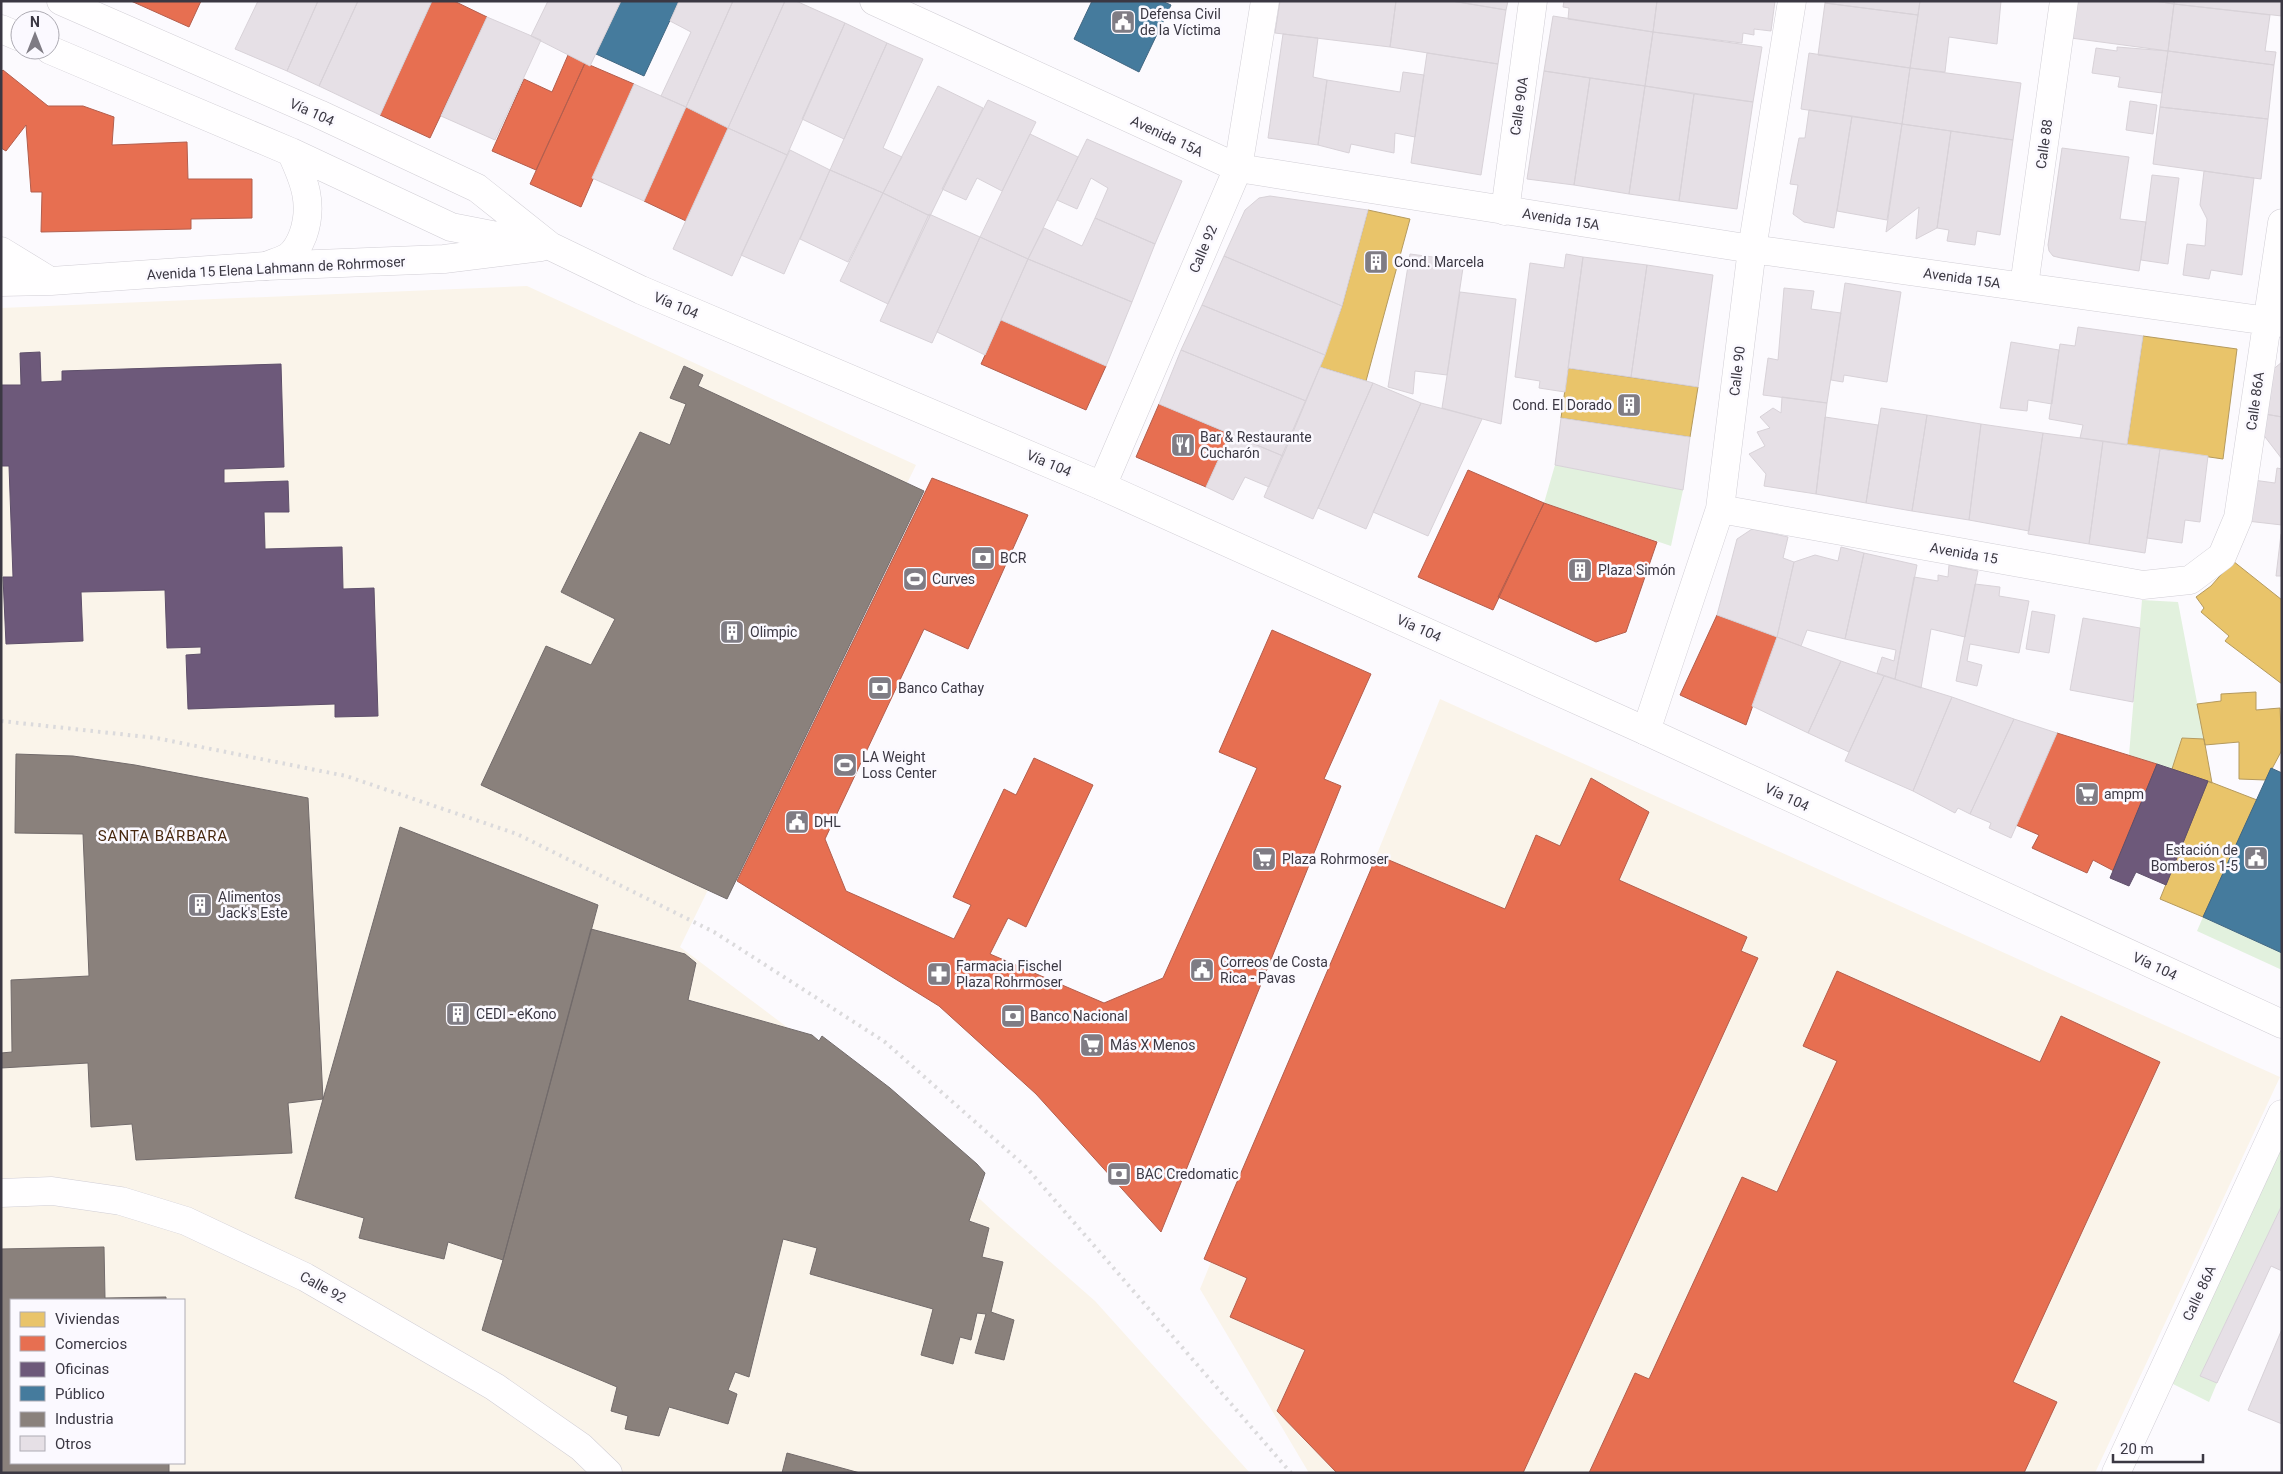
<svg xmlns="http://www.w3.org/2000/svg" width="2283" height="1474" font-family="Roboto,sans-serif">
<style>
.industrial{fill:#faf4ea;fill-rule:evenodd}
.green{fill:#e2f1de}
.homes{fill:#e9c46a;stroke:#b59a5e}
.shops{fill:#e76f51;stroke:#b35e4d}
.offices{fill:#6d597a;stroke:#5e4f6a}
.public{fill:#457b9d;stroke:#426782}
.industry{fill:#8a817c;stroke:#726b6b}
.building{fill:#e6e0e6;stroke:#d8d2d8}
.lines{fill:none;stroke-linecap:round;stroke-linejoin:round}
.minor-casing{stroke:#d1ced5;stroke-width:29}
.major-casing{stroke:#d1ced5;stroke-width:29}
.minor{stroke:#fffeff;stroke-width:28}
.major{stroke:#fffeff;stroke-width:28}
.rail{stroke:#dbdadc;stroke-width:4;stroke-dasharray:2.5 5;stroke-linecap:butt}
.labels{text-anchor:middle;stroke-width:5;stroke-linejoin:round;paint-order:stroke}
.poi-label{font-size:14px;fill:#3b3843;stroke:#fbf9ff;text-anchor:start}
.street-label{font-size:14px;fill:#3b3843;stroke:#fbf9ff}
.neighbourhood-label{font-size:15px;letter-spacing:1px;fill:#47280f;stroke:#fbf9ff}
</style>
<rect width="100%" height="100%" fill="#fcfafe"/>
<path class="industrial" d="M527,286L916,465L680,947L831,1060L997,1215L1095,1301L1250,1473H1V308ZM11,1300H184V1463H11Z
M1440,699L2280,1077L2095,1473H1309L1200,1289Z"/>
<path class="green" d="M1555,465L1683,490L1671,546L1544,503Z
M2142,600L2178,602L2204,739L2182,738L2172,769L2129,755Z
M2203,917L2282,953V970L2197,931Z
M2282,1145V1205L2200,1376L2217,1383L2209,1402L2169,1382Z"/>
<path class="homes" d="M1368,210L1410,219L1366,381L1320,367L1342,306Z
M2143,336L2237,349L2223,459L2127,445Z
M1568,368L1698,387L1690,437L1561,418Z
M2233,561L2282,600V684L2225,641L2229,636L2201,612L2204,608L2196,597L2211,586Z
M2256,692V710L2280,708L2282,750L2266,780L2239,779V742L2205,745L2197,704L2221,701V694Z
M2182,738L2204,739L2212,783L2172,769Z
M2208,781L2257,800L2203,917L2160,899Z"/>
<path class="shops" d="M131,1H201L189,27Z
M432,1H454L487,17L430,138L380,115Z
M568,55L585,63L536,170L492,151L524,79L552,92Z
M585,63L634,84L581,207L530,184Z
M3,70L48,106H83L114,117L112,145L187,142L188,179H252V218L191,219V229L41,232L42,192H31L26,125L6,151L1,148V72Z
M686,107L728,128L686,221L644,201Z
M1001,320L1106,366L1086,410L981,364Z
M1159,404L1230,434L1206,487L1136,457Z
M1468,470L1544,503L1493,610L1418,577Z
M932,478L1028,515L968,649L924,629L825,839L846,891L954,939L971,905L953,897L1004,789L1016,795L1034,758L1093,785L1026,927L1008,918L990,954L1104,1003L1163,978L1257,768L1219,752L1272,630L1371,674L1324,779L1341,786L1161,1232L1036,1094L939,1006L737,881Z
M1544,503L1657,542L1626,632L1596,642L1498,597Z
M1717,615L1777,637L1746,725L1680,695Z
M2057,733L2157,764L2114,871L2093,860L2087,873L2032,848L2039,835L2016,825Z
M1591,778L1649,812L1619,880L1747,937L1741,951L1758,958L1523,1473H1337L1277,1411L1305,1350L1230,1317L1247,1278L1204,1259L1377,855L1505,909L1536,835L1560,846Z
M1837,971L2040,1062L2061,1016L2160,1062L2013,1382L2057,1402L2024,1473H1589L1635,1373L1649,1379L1742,1177L1777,1192L1837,1061L1803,1046Z"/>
<path class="offices" d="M40,352L41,382L62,381V371L281,364L284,467L224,469V483L288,481L289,512H264L265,549L342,547L343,589L374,588L378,716L335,717V704L188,709L186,655L201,654V647L167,648L165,590L81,592L83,641L6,644L3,577H13L9,466H1V385H21L20,353Z
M2157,764L2208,781L2166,885L2136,872L2129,886L2110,878Z"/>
<path class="public" d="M621,1H679L644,76L596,54Z
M1092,1H1162L1171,5L1139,72L1074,39Z
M2271,768L2282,773V953L2203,917Z"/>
<path class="industry" d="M684,366L703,375L698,386L924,491L727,899L481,785L546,646L591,665L615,619L561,592L640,432L670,445L686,404L670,398Z
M16,754L73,756L135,765L308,798L323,1099L288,1103L292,1153L136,1160L132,1124L91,1127L88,1063L1,1068V1053L12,1052L11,980L89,976L83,834L15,833Z
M400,827L598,905L503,1260L448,1242L444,1259L359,1238L364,1218L295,1198Z
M591,929L685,954L696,963L688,1000L812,1035L819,1041L822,1036L890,1088L977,1164L985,1173L969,1221L989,1228L982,1257L1003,1262L991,1312L1014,1320L1004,1360L975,1353L986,1314L977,1313L971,1340L960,1337L953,1364L921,1355L933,1309L810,1274L817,1248L783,1239L749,1377L735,1372L728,1390L737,1394L728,1424L669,1407L659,1436L625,1429L628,1416L611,1411L617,1387L482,1330L503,1260Z
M104,1247L105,1298L166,1297V1300H11V1463H169V1473H1V1249Z
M787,1453L860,1473H782Z"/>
<path class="building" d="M258,1H318L287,71L235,49Z
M318,1H358L319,86L287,71Z
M358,1H432L380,115L319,86Z
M548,1H621L590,66L531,36Z
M679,1H733L686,107L661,96L691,32L670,21Z
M733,1H785L728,128L686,107Z
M785,1H796L845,23L787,155L728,128Z
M1280,1H1396L1390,47L1275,33Z
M1396,1H1452L1506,10L1498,64L1390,47Z
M1452,1H1508L1506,10Z
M1564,1H1657L1653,32L1568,19L1569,8L1563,7Z
M1657,1H1775L1771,31L1754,29V35L1743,33L1742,43L1653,32Z
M1825,1H1920L1918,15L1825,3Z
M1920,1H2001L1997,44L1949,37L1945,72L1910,68Z
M2076,1H2155L2174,4L2168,51L2071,38Z
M2155,1H2174V4Z
M2174,1H2282V16L2174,4Z
M1825,3L1918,15L1910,68L1818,55Z
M2174,4L2270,15L2265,51L2276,52L2274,65L2168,51Z
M1553,16L1653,32L1645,86L1544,71Z
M487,17L541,40L495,140L441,116Z
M845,23L887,43L844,139L802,119Z
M1653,32L1762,47L1753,102L1645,86Z
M1283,34L1318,38L1313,77L1327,80L1318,145L1268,138Z
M887,43L923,59L883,148L902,157L883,193L830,170Z
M2117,47L2168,51L2162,93L2118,87L2120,77L2092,73L2096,48L2117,51Z
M2168,51L2274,65L2268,119L2160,107Z
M1427,53L1498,64L1481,175L1411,163Z
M1809,53L1910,68L1902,124L1801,109Z
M1910,68L2021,83L2013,140L1902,124Z
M1544,71L1590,78L1574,185L1527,179Z
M1403,72L1424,75L1415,137L1395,133L1394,153L1351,144L1349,153L1318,145L1327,80L1400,92Z
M1590,78L1645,86L1629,194L1574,185Z
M634,84L686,107L644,201L592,178Z
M938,86L983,108L930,216L883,193Z
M1645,86L1694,94L1679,201L1629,194Z
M1694,94L1753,102L1737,209L1679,201Z
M988,100L1036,122L1002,191L977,178L966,200L942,189Z
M2130,101L2157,105L2153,134L2126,130Z
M2160,107L2268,119L2261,179L2153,164Z
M1809,110L1852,116L1834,228L1804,222L1793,214L1798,185L1790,184L1799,138H1805Z
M1852,116L1902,124L1887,220L1837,211Z
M1902,124L1951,131L1937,228L1916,239L1919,207L1886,232Z
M728,128L787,155L732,276L673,249Z
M1951,131L2013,140L2000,235L1977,231L1975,245L1947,241L1949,230L1937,228Z
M1030,134L1078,157L1028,259L980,237Z
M1087,139L1182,181L1155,244L1095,218L1108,188L1091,178L1077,209L1057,200Z
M2062,148L2129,157L2120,219L2146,222L2139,271L2061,258L2053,256L2049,251L2048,245Z
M790,150L830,170L784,274L741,255Z
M830,170L883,193L848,262L800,239Z
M2204,171L2254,178L2242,275L2211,270L2209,279L2183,275L2187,244L2205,246L2207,219L2200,205Z
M2152,175L2179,178L2168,264L2141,260Z
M883,193L930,216L888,304L840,281Z
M1270,196L1368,210L1342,306L1224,256L1245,210L1259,198Z
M929,214L980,237L932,343L880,321Z
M1095,218L1155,244L1132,302L1028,259L1044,228L1082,246Z
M980,237L1028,259L985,355L937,332Z
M1410,254L1464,261L1447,375L1415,371L1413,394L1388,387Z
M1566,254L1583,257L1565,392L1539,388L1540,381L1515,377L1530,263L1564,268Z
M1224,256L1342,306L1325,355L1202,305Z
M1583,257L1647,265L1631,377L1568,368Z
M1028,259L1132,302L1106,366L1001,320Z
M1647,265L1713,275L1698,387L1631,377Z
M1845,283L1901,292L1887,382L1844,375L1843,382L1831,380Z
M1784,288L1814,291L1811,309L1841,313L1827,403L1763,395L1768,358L1778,360Z
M1460,292L1516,299L1501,424L1442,408Z
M1202,305L1325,355L1306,401L1181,350Z
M2078,327L2143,336L2127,445L2080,438L2083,425L2049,419L2060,344L2075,346Z
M2011,342L2059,350L2052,404L2028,400L2027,411L2000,408Z
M1181,350L1306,401L1283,456L1159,404Z
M2282,362V417L2265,414L2271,371Z
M1320,367L1373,383L1313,519L1264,497Z
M1373,383L1421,403L1366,529L1318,508Z
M1782,397L1827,403L1816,494L1764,486L1766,474L1749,454L1765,446L1757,432L1770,428L1760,417L1773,408L1781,413Z
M1421,403L1482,419L1428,536L1373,512Z
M1881,408L1927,415L1912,511L1866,503Z
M2265,414L2282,417V459L2262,433Z
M1927,415L1981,424L1969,520L1912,511Z
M1825,417L1878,425L1866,503L1816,494Z
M1561,418L1690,437L1683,490L1555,465Z
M1981,424L2043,433L2029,531L1969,520Z
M2043,433L2103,441L2089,544L2028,534Z
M1230,434L1283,456L1269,487L1245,477L1233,500L1206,487Z
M2103,441L2160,449L2145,553L2089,544Z
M2160,449L2208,456L2200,522L2185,520L2182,543L2147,538Z
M2277,468L2282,469V525L2247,521L2253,480L2275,483Z
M1752,529L1788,537L1783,558L1794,562L1777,637L1717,615L1737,539Z
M2281,534H2282V576H2276Z
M1841,547L1864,553L1845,639L1807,630L1801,646L1777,637L1794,562L1815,555L1838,561Z
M1864,553L1917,565L1895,679L1877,673L1882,657L1894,661L1896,650L1845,639Z
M1949,565L1978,571L1965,637L1931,629L1921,688L1895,679L1914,577L1938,581V575L1948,577Z
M1975,584L2000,587L1999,596L2029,601L2019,653L1970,644L1967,661L1982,665L1977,686L1956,681Z
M2032,611L2055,615L2049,653L2026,649Z
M2083,618L2140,628L2133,702L2070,690Z
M1777,637L1841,661L1808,733L1752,706Z
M1841,661L1884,676L1849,752L1808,733Z
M1884,676L1952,697L1913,791L1845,761Z
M1952,697L2014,719L1970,814L1958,808L1955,813L1913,791Z
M2014,719L2057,733L2011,838L1989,828L1991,823L1970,814Z
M2282,1205V1271L2271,1266L2217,1383L2200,1376Z
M2282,1329V1424L2248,1410Z"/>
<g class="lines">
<defs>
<path id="minor" d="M874,1L1238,168L1752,249L2282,323
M1505,211L1533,1
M1,251L50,281
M1,282L51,281L266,266L444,259L541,247
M2024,286L2064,1
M1102,486L1238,168L1265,1
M1720,509L2143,585L2190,580L2222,556L2238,518L2282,223
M1646,731L1720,509L1752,249L1792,1
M1,1193L52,1191L121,1201L186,1221L305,1277L495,1387L581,1447L608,1473
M2116,1473L2282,1114"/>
<path id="major" d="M61,1L319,114L477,188L550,246L641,290L1102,486L1646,731L2282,1024
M1,29L20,37
M50,50L291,152L451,227L544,245
M266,266C273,263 281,261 288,257C295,252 300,243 303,235C314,204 304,180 291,152"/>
</defs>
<use href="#minor" class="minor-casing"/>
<use href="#major" class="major-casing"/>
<use href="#minor" class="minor"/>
<use href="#major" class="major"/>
<path class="rail" d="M1,721L156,738L346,776L517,834L714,932L885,1042L1026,1167L1291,1473"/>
</g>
<defs>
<symbol id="civic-square" viewBox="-11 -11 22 22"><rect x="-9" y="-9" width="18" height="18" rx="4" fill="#7f7c84" stroke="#fbf9ff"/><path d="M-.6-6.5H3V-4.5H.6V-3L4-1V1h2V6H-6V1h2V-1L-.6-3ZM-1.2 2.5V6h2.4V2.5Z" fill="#fff"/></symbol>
<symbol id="building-square" viewBox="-11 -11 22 22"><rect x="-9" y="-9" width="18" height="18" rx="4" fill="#7f7c84" stroke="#fbf9ff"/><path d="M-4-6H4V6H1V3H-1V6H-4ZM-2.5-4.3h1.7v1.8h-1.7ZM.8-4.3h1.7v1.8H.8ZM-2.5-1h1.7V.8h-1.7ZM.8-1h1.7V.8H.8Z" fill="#fff"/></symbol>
<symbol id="restaurant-square" viewBox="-11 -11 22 22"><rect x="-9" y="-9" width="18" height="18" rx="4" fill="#7f7c84" stroke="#fbf9ff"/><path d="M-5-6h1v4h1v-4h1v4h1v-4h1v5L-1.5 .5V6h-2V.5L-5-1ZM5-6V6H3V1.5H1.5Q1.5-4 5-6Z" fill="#fff"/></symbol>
<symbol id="bank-square" viewBox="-11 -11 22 22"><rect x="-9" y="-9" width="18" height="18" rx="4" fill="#7f7c84" stroke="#fbf9ff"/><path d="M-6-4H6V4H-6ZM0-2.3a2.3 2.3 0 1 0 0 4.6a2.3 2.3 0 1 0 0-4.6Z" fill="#fff"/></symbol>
<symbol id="stadium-square" viewBox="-11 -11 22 22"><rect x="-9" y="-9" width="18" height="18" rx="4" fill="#7f7c84" stroke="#fbf9ff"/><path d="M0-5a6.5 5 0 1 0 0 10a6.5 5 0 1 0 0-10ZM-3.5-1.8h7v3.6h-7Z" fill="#fff"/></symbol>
<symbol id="supermarket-square" viewBox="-11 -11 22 22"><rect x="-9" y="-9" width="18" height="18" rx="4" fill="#7f7c84" stroke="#fbf9ff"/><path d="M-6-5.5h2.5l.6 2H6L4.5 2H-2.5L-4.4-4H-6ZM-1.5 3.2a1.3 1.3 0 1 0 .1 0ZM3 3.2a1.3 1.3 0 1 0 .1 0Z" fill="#fff"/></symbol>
<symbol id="pharmacy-square" viewBox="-11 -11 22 22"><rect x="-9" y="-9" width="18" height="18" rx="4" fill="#7f7c84" stroke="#fbf9ff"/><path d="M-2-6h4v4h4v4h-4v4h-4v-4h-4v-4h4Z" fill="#fff"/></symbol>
</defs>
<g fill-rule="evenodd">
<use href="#civic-square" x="1109" y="8" width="28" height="28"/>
<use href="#building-square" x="1362" y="248" width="28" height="28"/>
<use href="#building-square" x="1615" y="391" width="28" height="28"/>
<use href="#restaurant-square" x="1169" y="431" width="28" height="28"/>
<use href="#bank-square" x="969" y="544" width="28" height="28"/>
<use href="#building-square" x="1566" y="556" width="28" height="28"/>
<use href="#stadium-square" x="901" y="565" width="28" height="28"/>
<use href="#building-square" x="718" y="618" width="28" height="28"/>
<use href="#bank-square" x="866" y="674" width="28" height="28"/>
<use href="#stadium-square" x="831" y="751" width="28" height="28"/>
<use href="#supermarket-square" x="2073" y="780" width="28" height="28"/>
<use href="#civic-square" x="783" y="808" width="28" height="28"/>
<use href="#civic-square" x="2242" y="844" width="28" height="28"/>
<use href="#supermarket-square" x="1250" y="845" width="28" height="28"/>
<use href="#building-square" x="186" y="891" width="28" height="28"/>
<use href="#civic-square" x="1188" y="956" width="28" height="28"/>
<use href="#pharmacy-square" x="925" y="960" width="28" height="28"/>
<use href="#building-square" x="444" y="1000" width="28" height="28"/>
<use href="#bank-square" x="999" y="1002" width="28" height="28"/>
<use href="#supermarket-square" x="1078" y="1031" width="28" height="28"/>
<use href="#bank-square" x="1105" y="1160" width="28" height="28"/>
</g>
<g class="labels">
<g class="poi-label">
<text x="1140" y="19">Defensa Civil<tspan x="1140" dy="16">de la Víctima</tspan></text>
<text x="1394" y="267">Cond. Marcela</text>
<text x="1612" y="410" text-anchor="end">Cond. El Dorado</text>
<text x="1200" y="442">Bar &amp; Restaurante<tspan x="1200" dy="16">Cucharón</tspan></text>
<text x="1000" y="563">BCR</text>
<text x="1598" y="575">Plaza Simón</text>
<text x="932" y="584">Curves</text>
<text x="750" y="637">Olimpic</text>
<text x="898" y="693">Banco Cathay</text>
<text x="862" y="762">LA Weight<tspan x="862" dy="16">Loss Center</tspan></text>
<text x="2104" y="799">ampm</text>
<text x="814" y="827">DHL</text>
<text x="2238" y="855" text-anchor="end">Estación de<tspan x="2238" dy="16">Bomberos 1-5</tspan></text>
<text x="1282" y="864">Plaza Rohrmoser</text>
<text x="218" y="902">Alimentos<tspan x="218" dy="16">Jack's Este</tspan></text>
<text x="1220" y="967">Correos de Costa<tspan x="1220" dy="16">Rica - Pavas</tspan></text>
<text x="956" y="971">Farmacia Fischel<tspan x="956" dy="16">Plaza Rohrmoser</tspan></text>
<text x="476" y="1019">CEDI - eKono</text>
<text x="1030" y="1021">Banco Nacional</text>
<text x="1110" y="1050">Más X Menos</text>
<text x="1136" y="1179">BAC Credomatic</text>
</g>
<g class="street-label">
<text transform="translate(1519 106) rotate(-82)" y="5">Calle 90A</text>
<text transform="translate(312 112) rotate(24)" y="5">Vía 104</text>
<text transform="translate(1167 136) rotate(25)" y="5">Avenida 15A</text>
<text transform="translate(2044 144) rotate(-82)" y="5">Calle 88</text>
<text transform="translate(1561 219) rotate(9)" y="5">Avenida 15A</text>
<text transform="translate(1203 249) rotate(-67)" y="5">Calle 92</text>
<text transform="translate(276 268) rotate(-3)" y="5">Avenida 15 Elena Lahmann de Rohrmoser</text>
<text transform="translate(1962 278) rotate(8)" y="5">Avenida 15A</text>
<text transform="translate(676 305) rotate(23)" y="5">Vía 104</text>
<text transform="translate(1737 371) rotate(-83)" y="5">Calle 90</text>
<text transform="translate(2255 401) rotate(-82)" y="5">Calle 86A</text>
<text transform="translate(1049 463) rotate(23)" y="5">Vía 104</text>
<text transform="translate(1964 553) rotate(10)" y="5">Avenida 15</text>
<text transform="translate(1419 628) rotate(24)" y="5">Vía 104</text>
<text transform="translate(1787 797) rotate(25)" y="5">Vía 104</text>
<text transform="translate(2155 966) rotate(25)" y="5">Vía 104</text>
<text transform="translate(323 1287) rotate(29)" y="5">Calle 92</text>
<text transform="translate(2199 1293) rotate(-65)" y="5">Calle 86A</text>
</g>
<g class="neighbourhood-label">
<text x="163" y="841">SANTA BÁRBARA</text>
</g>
</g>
<rect width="2283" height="1474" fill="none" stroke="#3b3843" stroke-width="5"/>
<rect x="10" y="1299" width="175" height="165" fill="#fbf9ff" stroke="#aeacb4"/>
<rect x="20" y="1312" width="25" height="15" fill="#e9c46a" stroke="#aeacb4"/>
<text x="55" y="1324" font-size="15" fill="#3b3843">Viviendas</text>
<rect x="20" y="1336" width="25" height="15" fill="#e76f51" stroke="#aeacb4"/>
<text x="55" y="1349" font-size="15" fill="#3b3843">Comercios</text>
<rect x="20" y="1362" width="25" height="15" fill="#6d597a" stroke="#aeacb4"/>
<text x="55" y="1374" font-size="15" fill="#3b3843">Oficinas</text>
<rect x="20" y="1386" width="25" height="15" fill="#457b9d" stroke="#aeacb4"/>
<text x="55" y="1399" font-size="15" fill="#3b3843">Público</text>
<rect x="20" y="1412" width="25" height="15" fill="#8a817c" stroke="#aeacb4"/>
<text x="55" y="1424" font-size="15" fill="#3b3843">Industria</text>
<rect x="20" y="1436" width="25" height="15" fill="#e6e0e6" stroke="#aeacb4"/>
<text x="55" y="1449" font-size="15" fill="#3b3843">Otros</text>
<g transform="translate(35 35)"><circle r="24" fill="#fbf9ff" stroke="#aeacb4"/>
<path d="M0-4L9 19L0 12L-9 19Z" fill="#7f7c84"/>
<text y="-8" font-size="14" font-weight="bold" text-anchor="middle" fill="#3b3843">N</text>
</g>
<path d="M2113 1454v8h90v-8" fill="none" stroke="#3b3843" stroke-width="2.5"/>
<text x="2120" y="1454" font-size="15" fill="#3b3843" stroke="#fbf9ff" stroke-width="4" paint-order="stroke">20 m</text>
</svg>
